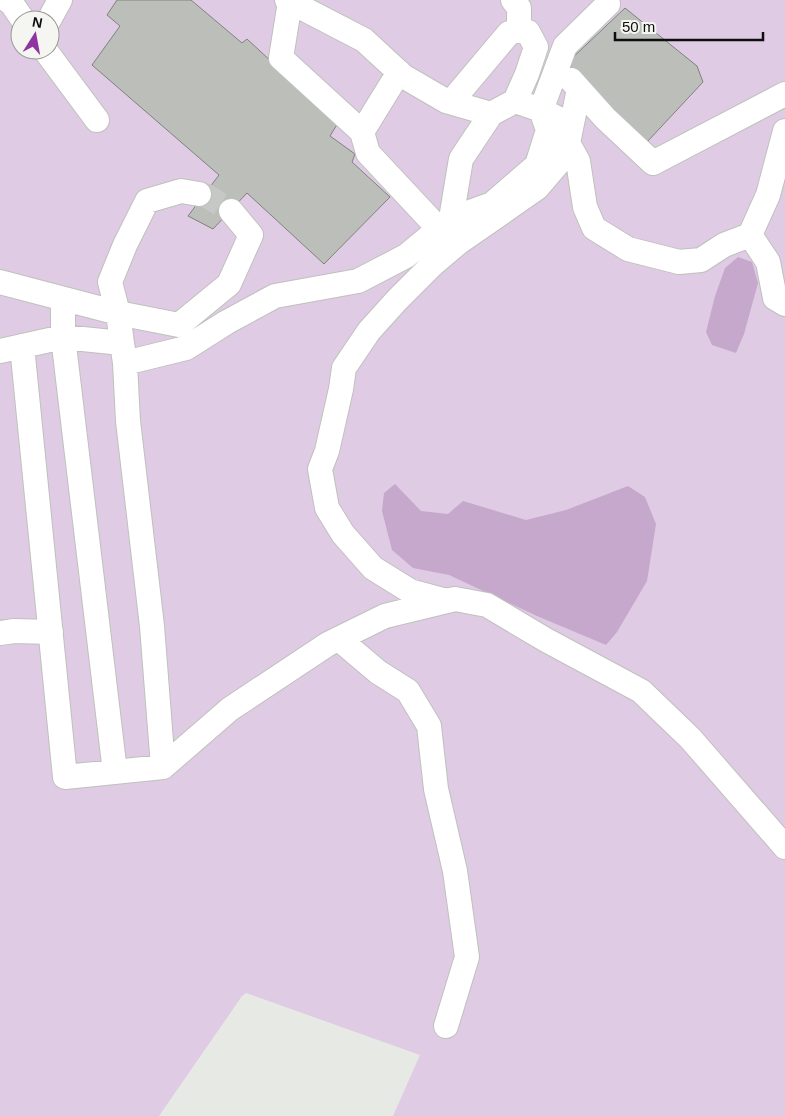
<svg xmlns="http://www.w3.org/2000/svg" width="785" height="1116" font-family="Helvetica,sans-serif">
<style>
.green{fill:#dfcbe3;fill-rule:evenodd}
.water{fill:#c6a8cc}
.building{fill:#bcbeba;stroke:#80827e}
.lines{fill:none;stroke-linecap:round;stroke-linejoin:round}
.minor-tunnel{stroke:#c6c8c5;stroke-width:24;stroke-dasharray:24 12;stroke-linecap:butt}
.minor-casing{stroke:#bfc1bd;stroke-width:26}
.minor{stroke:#fff;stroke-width:24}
</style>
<rect width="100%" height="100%" fill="#e7e9e5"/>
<path class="green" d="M0,0H785V1116H393L420,1055L246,993L242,996L159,1116H0ZM20,20H50V50H20Z"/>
<path class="water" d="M738,257L752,262L758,283L744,334L736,353L712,345L706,332L715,296L725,268Z
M395,484L421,511L448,514L463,501L526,520L566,510L628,486L645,497L656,524L647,581L617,632L606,645L537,616L449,575L413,568L392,550L382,511L384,493Z"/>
<path class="building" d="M117,0H191L242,43L247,39L338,123L330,136L355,154L352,162L390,197L324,264L247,193L213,229L188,216L219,175L92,65L120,26L107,15Z
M625,8L697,66L703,82L647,142L567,63Z"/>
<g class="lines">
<path class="minor-tunnel" d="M199,194L207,196L231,211"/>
<defs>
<path id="minor" d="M7,0L12,4L23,20
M287,0L364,40L403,76L446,101L491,114
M513,0L519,8V30
M290,2L281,58L362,132
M49,20L60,0
M45,50L97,120
M399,72L362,132L368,153L439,229
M571,80L605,118L653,163L785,94
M579,89L568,143L578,161L585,207L594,228L628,249L679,262L701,260L724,245L750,235L768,195L785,131
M451,102L509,33L519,30L528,32L536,47L527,74L515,101
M199,194L181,191L147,201L125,245L110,282L118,313L179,325L229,284L251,235L231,211
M750,235L768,262L775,298L785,304
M0,282L118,313L122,343L63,337V299
M22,346L65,777L163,767L152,626L128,421L125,363L122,343
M0,351L63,337L115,772
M125,363L186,348L227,322L275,296L358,281L406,256L451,219L492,204L537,165L548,130L541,110L515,101L491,114L461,159L451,219
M447,601L410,591L373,568L343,534L327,508L320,469L327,451L341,389L344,368L369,331L397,300L433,264L458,243L537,188L561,160L568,143L559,119L541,110L565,46L608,4
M0,633L14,631L51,632
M339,639L378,672L408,691L429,726L436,789L455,871L467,957L446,1026
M163,767L230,709L328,644L385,616L455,599L487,605L546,640L641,691L690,738L785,847"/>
</defs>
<use href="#minor" class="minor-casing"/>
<use href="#minor" class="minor"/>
</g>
<g transform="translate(35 35) rotate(11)"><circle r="24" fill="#f5f6f2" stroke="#989996"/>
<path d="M0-4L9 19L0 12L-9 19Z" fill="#8f35a1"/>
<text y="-8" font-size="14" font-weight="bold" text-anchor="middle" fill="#0d0e0d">N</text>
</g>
<path d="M615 32v8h148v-8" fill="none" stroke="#0d0e0d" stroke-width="2.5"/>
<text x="622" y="32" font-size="15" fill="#0d0e0d" stroke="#f5f6f2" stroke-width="4" paint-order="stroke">50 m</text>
</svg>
